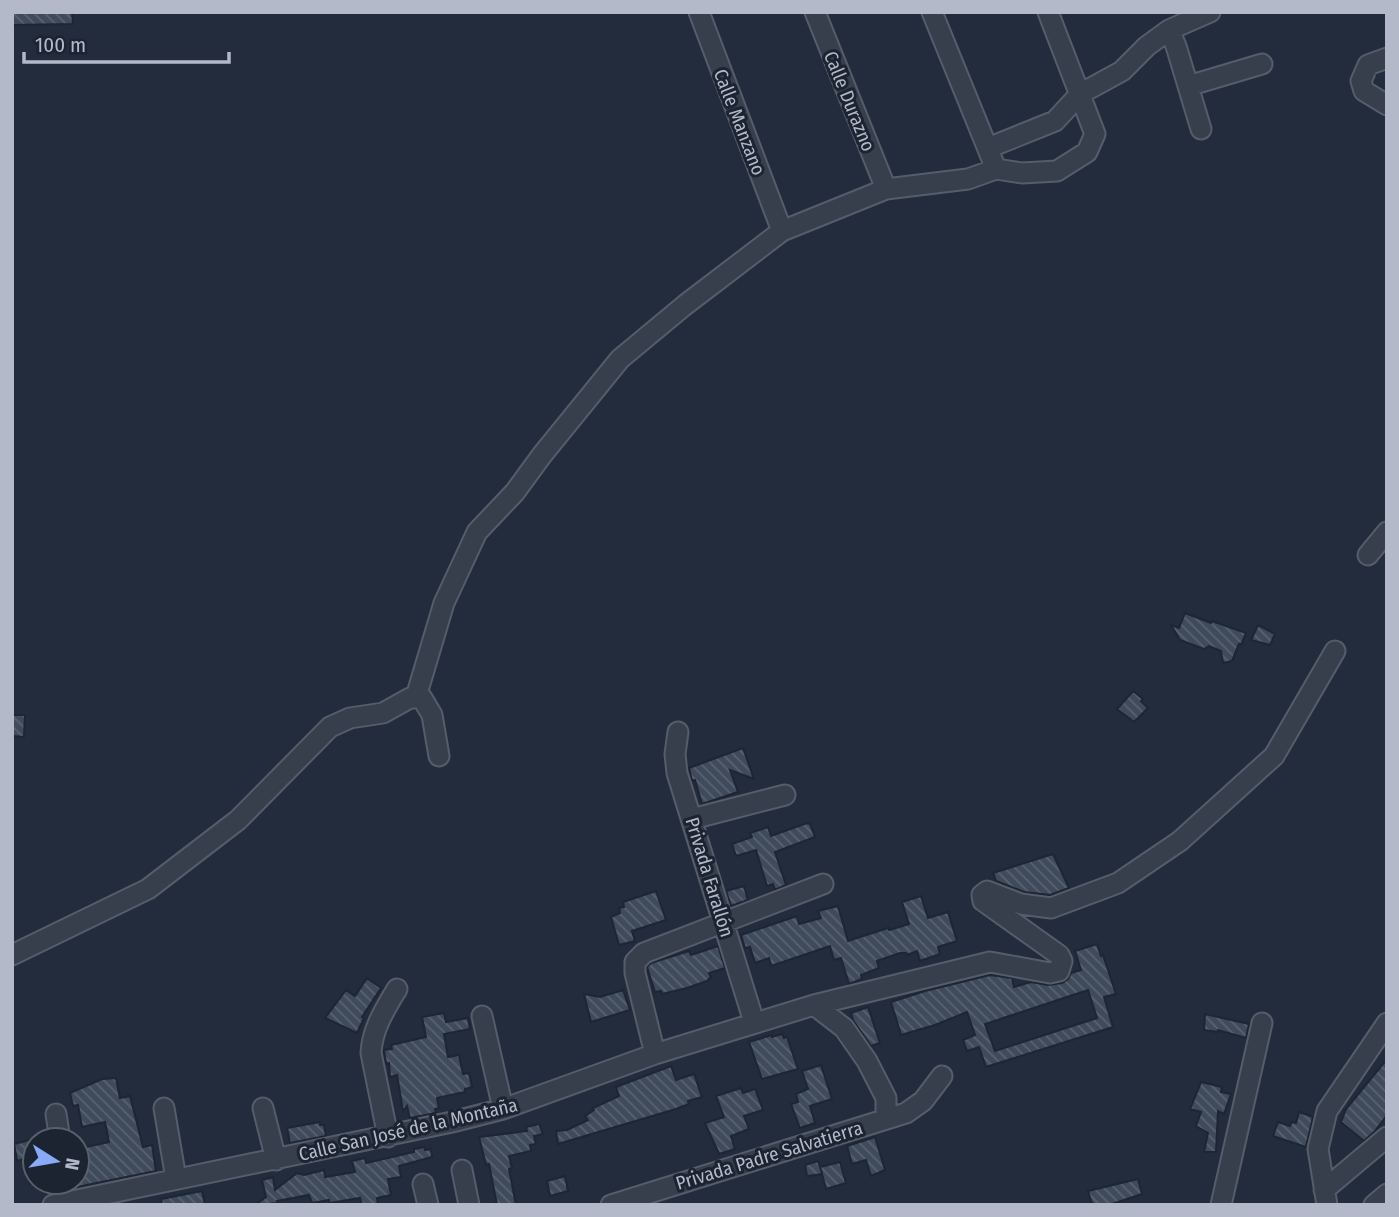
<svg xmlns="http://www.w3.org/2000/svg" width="1399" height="1217" font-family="'Fira Sans Condensed',sans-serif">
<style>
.building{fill:url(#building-back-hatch);stroke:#1e2533;stroke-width:2;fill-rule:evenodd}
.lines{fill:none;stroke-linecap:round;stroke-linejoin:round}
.minor-casing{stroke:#555c6a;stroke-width:23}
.minor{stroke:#373e4c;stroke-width:19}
.labels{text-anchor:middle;stroke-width:6;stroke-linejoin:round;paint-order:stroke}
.street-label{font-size:19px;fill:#b3b9c8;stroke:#1c2331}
</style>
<defs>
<pattern id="building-back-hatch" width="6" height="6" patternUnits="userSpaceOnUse" patternTransform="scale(1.75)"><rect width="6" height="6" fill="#3f4a5b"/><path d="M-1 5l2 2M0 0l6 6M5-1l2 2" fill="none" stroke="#586271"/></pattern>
</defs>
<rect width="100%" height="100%" fill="#232c3c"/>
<path class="building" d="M12,12H72L73,24L12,25Z
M1185,613L1211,623L1212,621L1246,633L1241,645L1239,644L1232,661L1223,663L1221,651L1209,646L1204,649L1180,640L1171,625L1179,628Z
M1258,625L1275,634L1270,645L1251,640Z
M1133,691L1143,699L1141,701L1148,708L1134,722L1117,709Z
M12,715H25L24,737L12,736Z
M743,748L754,779L730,770L738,792L702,804L695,780L692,781L689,768Z
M807,823L810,824L815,837L775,852L786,885L775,890L773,884L767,886L756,850L736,856L732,844L752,837L750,833L768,827L771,836Z
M1053,854L1069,888L1050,895L1024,892L996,881L993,873Z
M744,886L748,900L731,906L726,891Z
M656,891L666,920L632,931L635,941L619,945L611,917L620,913L619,908L624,907L623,902Z
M921,896L928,918L948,912L957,941L938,947L940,954L920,961L917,951L907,955L906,953H900L877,961L879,968L861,975L862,979L849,984L841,958L834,960L830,946L771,966L769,958L755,963L750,947L745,948L741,935L797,916L799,924L821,918L818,911L838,906L848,941L888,928L889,930L909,924L902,902Z
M1097,944L1101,956L1103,955L1116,994L1104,997L1113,1027L986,1067L979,1047L967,1051L963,1040L975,1035L967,1012L935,1025L901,1035L891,1002L925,991L990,975L1012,978L1014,987L1031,982L1048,985L1062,983L1068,979L1071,973L1081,970L1075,951ZM1088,990L1097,1018L995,1051L985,1024Z
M718,946L725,968L709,973L711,977L707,981L687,988L662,994L661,991L655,992L647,967L651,963L689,951L691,955Z
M367,978L381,988L362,1017L364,1018L357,1033L325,1018L346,990L355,996Z
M623,990L630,1010L591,1022L584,994L600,997Z
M868,1007L880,1043L871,1046L853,1020L851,1013Z
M444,1013L446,1022L468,1018L470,1029L444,1034L448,1057L459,1055L463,1074L469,1073L472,1087L465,1089V1092L437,1098L439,1108L435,1109L436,1113L410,1118L407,1106L403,1111L397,1075L390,1077L389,1063L386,1064L384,1050L392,1049L391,1045L426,1037L422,1017Z
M1205,1014L1249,1024L1246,1038L1218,1030V1032L1204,1030Z
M782,1034L784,1038L787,1037L798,1069L762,1079L749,1042L772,1035V1037Z
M1387,1059V1115L1375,1131L1364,1141L1341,1122L1346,1109Z
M821,1065L832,1099L810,1106L815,1123L800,1128L791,1104L798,1102L796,1094L808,1089L802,1071Z
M671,1066L676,1080L694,1074L702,1097L688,1101L689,1104L676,1109L558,1144L556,1131L567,1130L588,1120L585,1116L594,1110L593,1108L619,1096L616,1087Z
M116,1078L120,1098L130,1096L143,1147L152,1145L156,1171L77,1187V1149L109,1142L105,1122L82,1127L78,1105L73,1106L70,1093L102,1079Z
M1201,1082L1222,1087L1221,1092L1231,1094L1224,1114L1218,1111L1216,1152H1204L1208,1133L1196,1126L1201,1112L1190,1109Z
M741,1088L743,1093L755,1089L763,1110L744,1116L749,1129L731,1136L735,1149L719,1154L705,1123L724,1117L716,1096Z
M1299,1112L1313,1117L1306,1147L1273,1136L1278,1122L1290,1126L1292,1122L1296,1123Z
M320,1122V1125H324L326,1136L290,1143L287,1128Z
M539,1124L543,1134L534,1136L536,1144L530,1145L531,1151L509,1156L512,1168L509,1169L516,1205H497L489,1164L486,1165L479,1137L527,1131L526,1127Z
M875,1137L885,1170L871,1176L866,1160L852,1164L847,1146Z
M34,1139L35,1184H30L25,1159L17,1161L14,1144Z
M424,1147L425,1150L431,1149L432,1157L399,1166L401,1177L388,1179L391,1195L377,1198L378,1205H362L360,1198L330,1203L329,1200L312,1203L309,1195L277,1201L278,1203L255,1205L266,1197L262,1180L273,1177L275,1190L297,1173L304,1175L324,1170L325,1177L355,1172L352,1161L365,1158L366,1163L414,1152V1149Z
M818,1161L822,1173L820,1167L840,1162L846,1183L826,1189L822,1174L807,1176L805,1165Z
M565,1176L568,1191L550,1196L547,1181Z
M1138,1179L1142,1194L1109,1205H1094L1091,1201L1088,1191Z
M202,1191L205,1205H162L161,1199Z"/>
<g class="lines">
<defs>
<path id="minor" d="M699,12L782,231
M815,12L886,189
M932,12L996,169L1022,173L1057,171L1087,152L1095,134L1048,12
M1387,58L1368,65L1361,81L1364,91L1387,105
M1188,86L1262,64
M1201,129L1176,46L1169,30L1210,12
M988,148L1055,121L1080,94L1122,71L1147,46L1169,30
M1368,555L1387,532
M416,697L444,603L477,532L515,492L542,455L620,359L685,305L782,231L886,189L968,179L996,169
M678,732L675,754L677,773L754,1022
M692,819L785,795
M12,955L148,889L238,820L330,727L350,718L383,713L410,698H422L432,715L439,756
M814,1005L844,1028L867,1061L886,1098V1119
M482,1016L503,1109
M655,1054L635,973V962L644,953L823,884
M164,1108L176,1179
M263,1108L276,1160
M56,1114L60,1140
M388,1137L371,1053C372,1029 385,1009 397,989
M462,1170L469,1205
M423,1184L428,1205
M1324,1190L1387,1137
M53,1205L452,1122L503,1109L655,1054L814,1005L990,962L1050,973L1059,971L1062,961L1059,955L983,901L982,895L987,891L1021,904L1051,908L1118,883L1180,841L1274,756L1335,651
M611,1205L906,1113L923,1101L942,1076
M1221,1205L1262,1023
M1327,1205L1318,1149L1327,1111L1387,1023
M1374,1205L1387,1194"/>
</defs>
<use href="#minor" class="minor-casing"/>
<use href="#minor" class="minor"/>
</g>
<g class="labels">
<g class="street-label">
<text transform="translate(850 101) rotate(68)" y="7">Calle Durazno</text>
<text transform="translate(740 122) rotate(69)" y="7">Calle Manzano</text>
<text transform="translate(710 877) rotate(73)" y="7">Privada Farallón</text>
<text transform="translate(408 1129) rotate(-13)" y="7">Calle San José de la Montaña</text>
<text transform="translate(769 1155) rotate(-17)" y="7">Privada Padre Salvatierra</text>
</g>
</g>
<rect width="1399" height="1217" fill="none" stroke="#b3b9c8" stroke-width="28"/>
<g transform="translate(56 1161) rotate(101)"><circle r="33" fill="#1c2331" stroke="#585f6d" stroke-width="2"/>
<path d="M0-5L12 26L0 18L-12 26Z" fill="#89abf7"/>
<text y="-10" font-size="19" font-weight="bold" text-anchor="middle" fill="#b3b9c8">N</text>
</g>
<path d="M24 52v10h205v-10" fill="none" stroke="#b3b9c8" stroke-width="3.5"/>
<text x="35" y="52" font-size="21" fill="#b3b9c8" stroke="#1c2331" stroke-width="5" paint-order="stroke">100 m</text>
</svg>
